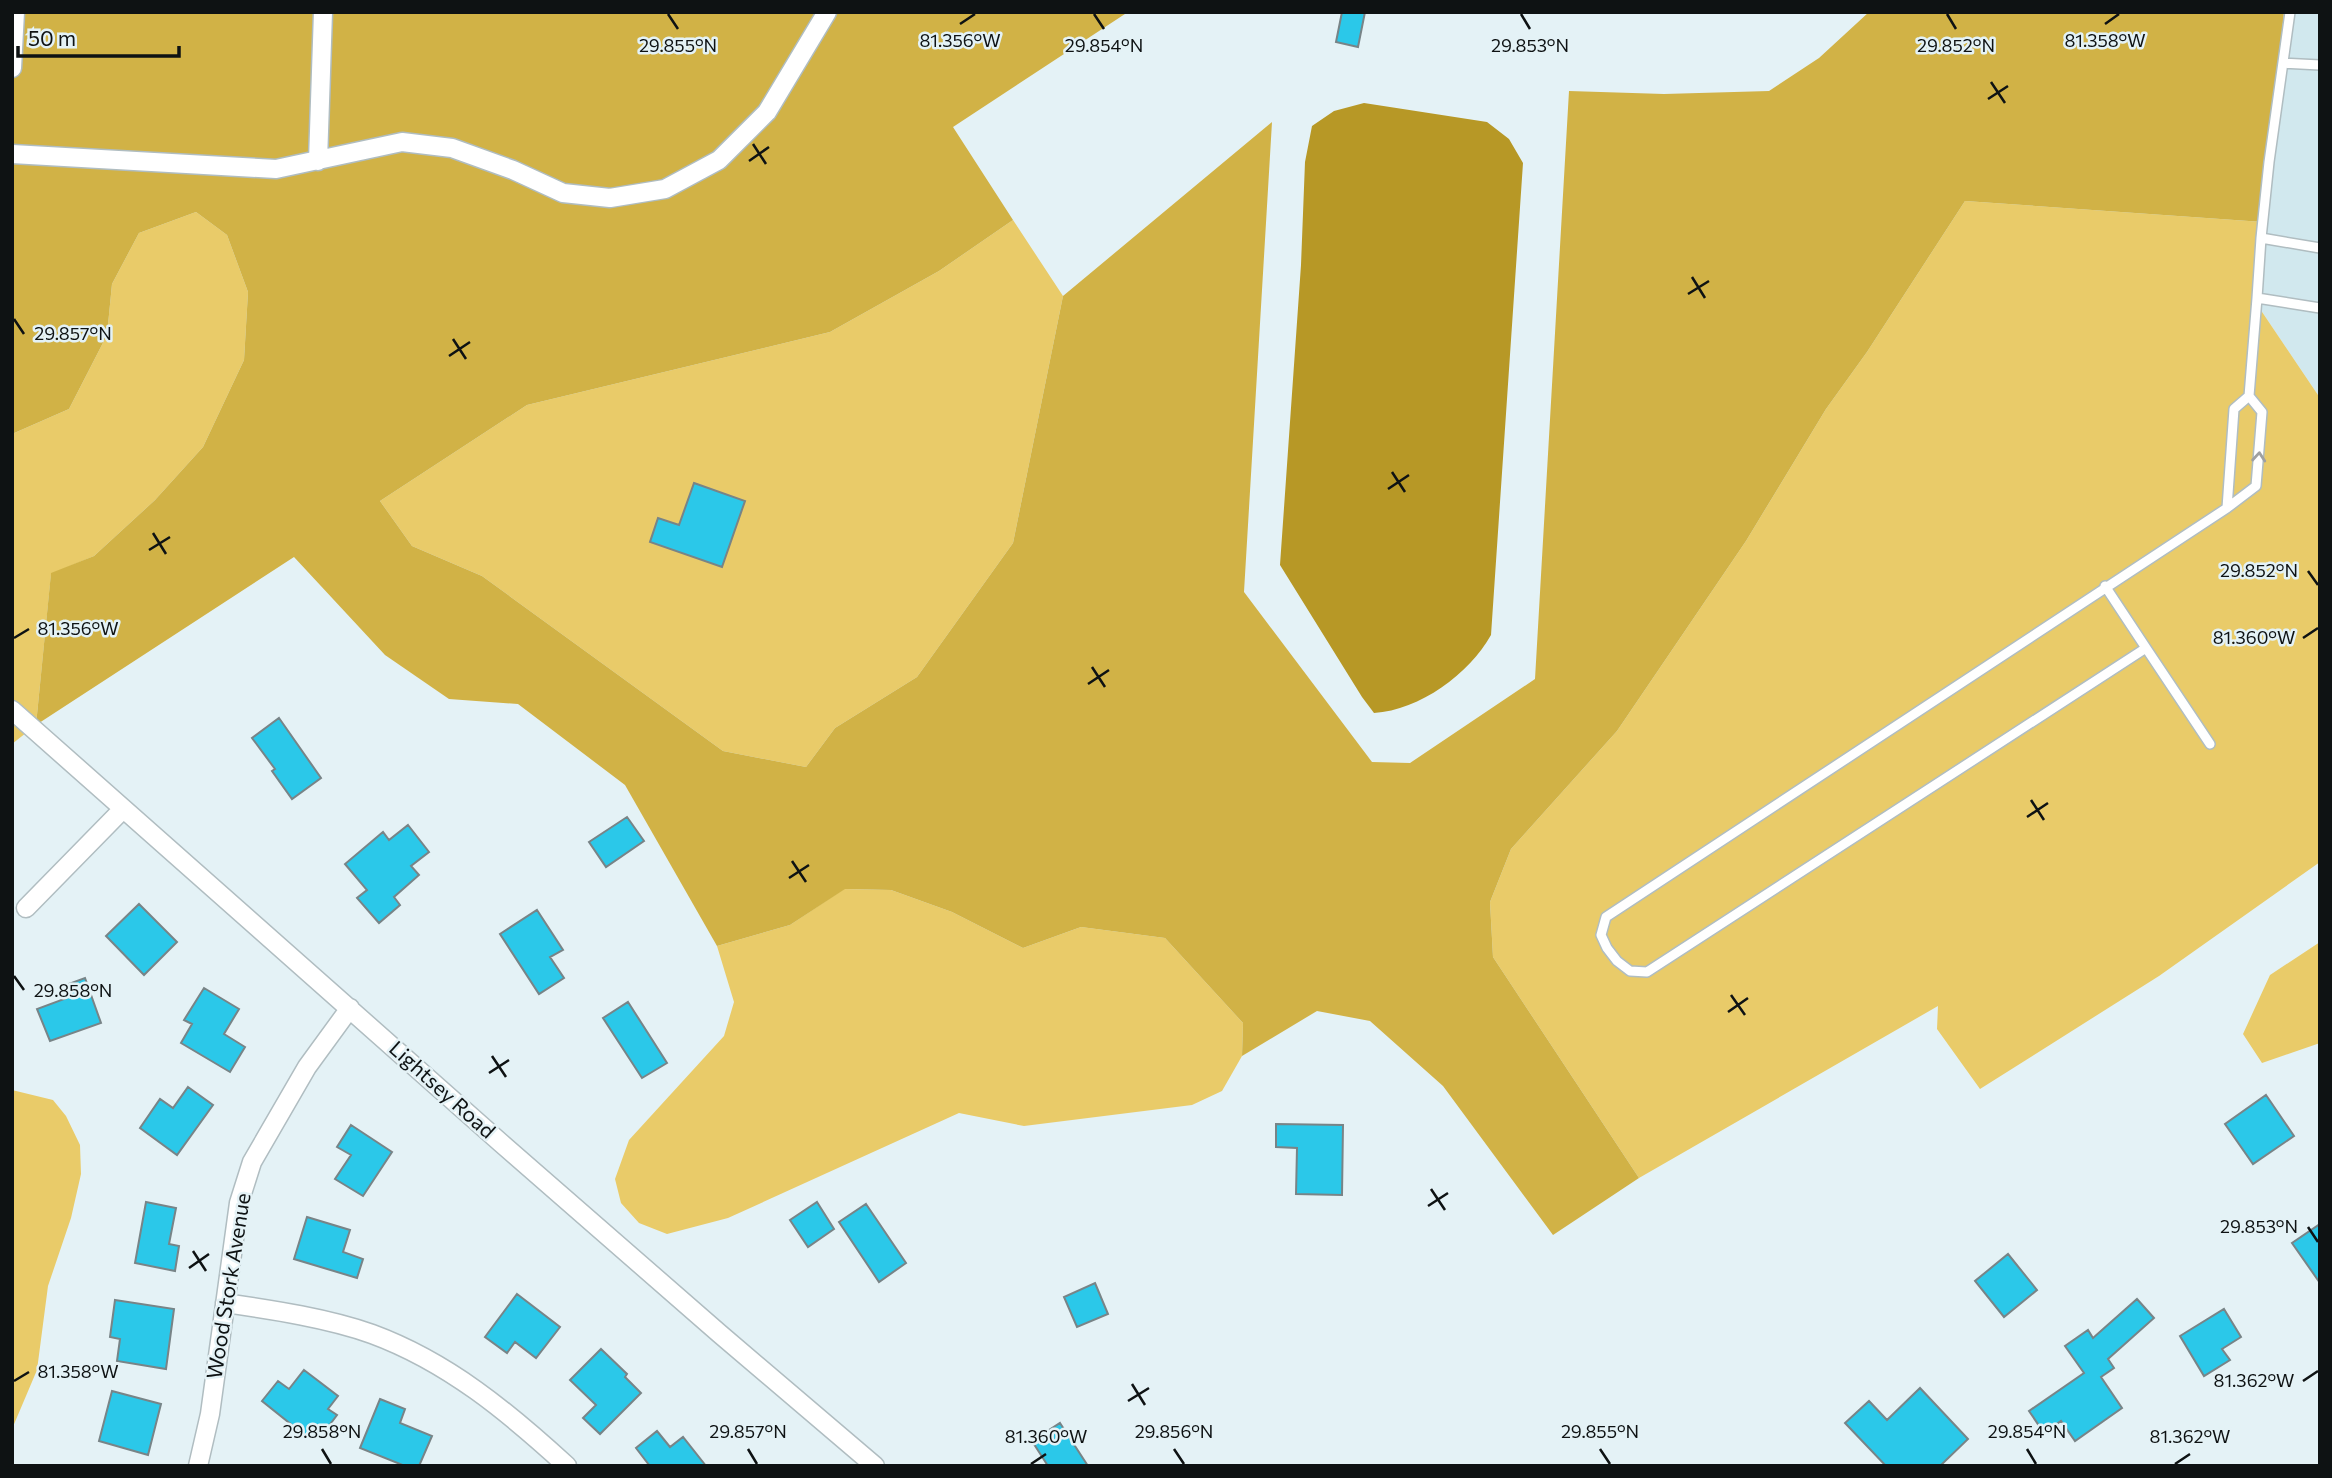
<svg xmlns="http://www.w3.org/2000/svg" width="2332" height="1478" font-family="Commissioner,sans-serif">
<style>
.built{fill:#d1e8ee}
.green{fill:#e9cb69}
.forest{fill:#d1b246}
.water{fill:#b79826}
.building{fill:#2bc8e9;stroke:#788487;stroke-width:2}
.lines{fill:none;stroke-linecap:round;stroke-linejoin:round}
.lane-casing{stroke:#b0bdc1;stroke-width:12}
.street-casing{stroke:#b0bdc1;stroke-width:21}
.lane{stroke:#fff;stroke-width:9}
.street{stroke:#fff;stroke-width:18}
.oneway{stroke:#9fa0a1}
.ticks{fill:none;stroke:#0e1213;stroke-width:2.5}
.labels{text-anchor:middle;stroke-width:5;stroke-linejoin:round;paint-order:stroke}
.street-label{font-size:21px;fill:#0e1213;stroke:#e4f2f6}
.ticks-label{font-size:18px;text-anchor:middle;fill:#0e1213;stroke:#e4f2f6;stroke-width:5;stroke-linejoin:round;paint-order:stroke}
</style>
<rect width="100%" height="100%" fill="#e4f2f6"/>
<path class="built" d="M2284,12H2320V398L2256,303Z"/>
<path class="green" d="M1965,201L2263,222L2256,303L2320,398V862L2159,976L1980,1089L1937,1029L1938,1006L1639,1178L1493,957L1490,902L1511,849L1617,731L1746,541L1826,409L1867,352Z
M196,212L227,235L248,292L244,360L203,447L155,500L94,556L51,574L36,725L12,744V434L69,409L107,335L112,284L139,233Z
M1013,220L1063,296L1013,543L917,677L835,728L806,767L723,751L482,576L412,546L380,501L527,405L830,332L939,271Z
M844,889L891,890L952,912L1023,948L1081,927L1165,938L1243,1023L1242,1056L1222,1091L1192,1105L1024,1126L959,1113L728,1218L667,1234L639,1223L621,1203L615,1179L629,1140L724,1036L734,1002L717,946L790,925Z
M2320,942V1043L2262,1063L2243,1034L2270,975Z
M12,1090L53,1100L66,1116L80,1145L81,1174L71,1218L48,1286L37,1370L12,1429Z"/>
<path class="forest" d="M12,12H1128L953,127L1013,220L939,271L830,332L527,405L380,501L412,546L482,576L723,751L806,767L835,728L917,677L1013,543L1063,296L1272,122L1244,592L1372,762L1410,763L1535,679L1569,91L1664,94L1769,91L1819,58L1869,12H2284L2263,222L1965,201L1867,352L1826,409L1746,541L1617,731L1511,849L1490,902L1493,957L1639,1178L1553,1235L1443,1086L1370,1021L1317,1011L1242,1056L1243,1023L1165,938L1081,927L1023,948L952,912L891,890L845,889L790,925L717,946L625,785L518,704L449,699L385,655L294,557L36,725L51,573L94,556L155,500L203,447L244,360L248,292L227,235L196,212L139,233L112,284L107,335L69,409L12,434Z"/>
<path class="water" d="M1364,103L1487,122L1509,139L1523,163L1491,635C1469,674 1420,710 1374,713L1362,697L1280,565L1301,265L1305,162L1312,126L1334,111Z"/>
<path class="building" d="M1342,12H1365L1358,47L1336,42Z
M694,483L745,501L722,567L650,542L658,518L679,525Z
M279,718L321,778L292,799L272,771L275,769L252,738Z
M627,817L644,841L606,867L589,842Z
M408,825L429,852L411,866L419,875L394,897L400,905L379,923L357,898L367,890L345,864L383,832L389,840Z
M139,904L177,942L144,975L106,936Z
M537,910L563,950L550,957L564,978L539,994L500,934Z
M85,978L101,1023L50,1041L37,1009L67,998L63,986Z
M204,988L239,1009L224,1034L245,1047L230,1072L181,1043L192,1024L184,1020Z
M628,1002L667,1063L642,1078L603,1018Z
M188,1087L213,1105L177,1155L140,1128L160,1099L173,1108Z
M2266,1095L2294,1136L2253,1164L2225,1124Z
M1276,1124L1343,1125L1342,1195L1296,1194L1297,1148L1276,1147Z
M351,1125L392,1152L363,1196L335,1179L351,1155L337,1147Z
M146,1202L176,1208L169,1244L179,1246L175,1271L135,1263Z
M817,1202L834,1229L808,1247L790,1220Z
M866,1204L906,1263L879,1282L839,1222Z
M307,1217L350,1230L343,1252L363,1259L357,1278L294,1259Z
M2320,1224V1283L2292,1243Z
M2008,1254L2037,1290L2004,1317L1975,1281Z
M1095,1283L1108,1314L1077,1327L1064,1297Z
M517,1294L560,1327L536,1358L515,1342L507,1353L485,1337Z
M2137,1299L2154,1318L2108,1359L2114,1368L2101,1377L2122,1408L2075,1441L2061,1421L2044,1433L2029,1411L2084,1373L2065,1346L2088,1330L2093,1338Z
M115,1300L174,1309L166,1369L117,1361L120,1339L110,1337Z
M2224,1309L2241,1337L2222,1349L2230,1360L2204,1376L2180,1336Z
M601,1349L627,1374L625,1377L641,1393L600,1434L583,1418L596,1405L570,1380Z
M304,1370L338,1396L328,1409L337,1415L325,1431L317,1425L307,1437L262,1401L278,1381L289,1389Z
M1920,1388L1968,1439L1940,1466H1886L1845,1423L1869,1401L1887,1420Z
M112,1391L161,1404L148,1455L99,1441Z
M380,1399L405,1409L400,1423L432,1436L419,1466H405L360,1448Z
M1060,1423L1088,1466H1048L1032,1441Z
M657,1431L670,1447L683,1437L706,1466H648L649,1465L636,1448Z"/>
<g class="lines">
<defs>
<path id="lane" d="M2290,12L2269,162L2261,238L2320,248
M2283,63L2320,65
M2261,238L2257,298L2320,308
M2227,508L2234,409L2249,396
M2105,586L2146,648L1647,972L1630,971L1617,961L1607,948L1601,935L1606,917L2227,508L2256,486L2262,412L2249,396L2257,298
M2146,648L2210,744"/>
<path id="street" d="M12,68L15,12
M12,154L276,169L402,142L452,148L513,170L563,193L610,198L665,189L719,160L767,112L827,12
M318,161L323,12
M12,710L501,1143L720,1334L875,1466
M26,908L123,809
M225,1303C272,1310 327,1318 372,1334C448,1362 508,1412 567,1466
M198,1466L210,1414L239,1203L252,1162L307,1067L350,1008"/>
</defs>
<use href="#lane" class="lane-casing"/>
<use href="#street" class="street-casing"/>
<use href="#lane" class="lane"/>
<use href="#street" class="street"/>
</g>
<defs><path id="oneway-chevron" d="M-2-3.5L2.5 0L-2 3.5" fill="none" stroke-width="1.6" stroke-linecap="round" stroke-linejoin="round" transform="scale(1.75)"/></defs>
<use class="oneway" href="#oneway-chevron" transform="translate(2259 457) rotate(-85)"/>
<path class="ticks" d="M668,14L678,29M1094,14L1104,29M1521,14L1530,29M1947,14L1956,29M960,24L975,14M2105,24L2119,14M1991,82L2005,103M1988,99L2008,86M753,144L766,164M749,161L769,147M1692,277L1705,298M1688,294L1709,281M14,319L24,334M453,339L466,359M449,356L470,342M1392,472L1405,492M1388,489L1409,475M153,533L166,554M149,550L170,537M2308,571L2318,585M14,638L29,629M2303,638L2318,628M1092,667L1105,687M1088,684L1109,670M2031,800L2044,820M2027,817L2048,803M792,861L806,882M789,878L809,865M14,976L24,990M1731,995L1745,1015M1728,1012L1748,998M492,1056L506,1077M489,1073L509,1060M1431,1189L1445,1210M1428,1206L1448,1193M2308,1227L2318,1242M193,1251L206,1271M189,1268L209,1254M14,1381L29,1372M2303,1381L2318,1371M1132,1384L1145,1405M1128,1401L1149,1388M322,1449L331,1464M748,1449L757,1464M1174,1449L1184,1464M1600,1449L1610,1464M2027,1449L2036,1464M1031,1464L1046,1454M2175,1464L2190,1454"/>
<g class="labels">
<g class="street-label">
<text transform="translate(442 1090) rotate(42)" y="7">Lightsey Road</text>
<text transform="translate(229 1286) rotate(-81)" y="7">Wood Stork Avenue</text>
</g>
</g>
<g class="ticks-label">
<text x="960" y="47">81.356°W</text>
<text x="2105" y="47">81.358°W</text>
<text x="678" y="52">29.855°N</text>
<text x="1104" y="52">29.854°N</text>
<text x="1530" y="52">29.853°N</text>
<text x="1956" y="52">29.852°N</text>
<text x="73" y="340">29.857°N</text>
<text x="2259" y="577">29.852°N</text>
<text x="78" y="635">81.356°W</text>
<text x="2254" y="644">81.360°W</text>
<text x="73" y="997">29.858°N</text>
<text x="2259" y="1233">29.853°N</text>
<text x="78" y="1378">81.358°W</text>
<text x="2254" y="1387">81.362°W</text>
<text x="322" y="1438">29.858°N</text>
<text x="748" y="1438">29.857°N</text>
<text x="1174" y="1438">29.856°N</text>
<text x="1600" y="1438">29.855°N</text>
<text x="2027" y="1438">29.854°N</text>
<text x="1046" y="1443">81.360°W</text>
<text x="2190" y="1443">81.362°W</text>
</g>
<rect width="2332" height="1478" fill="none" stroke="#0e1213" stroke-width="28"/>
<path d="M18 46v10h161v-10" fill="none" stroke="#0e1213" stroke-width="3.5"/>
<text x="28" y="46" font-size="21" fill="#0e1213" stroke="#e4f2f6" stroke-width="5" paint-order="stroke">50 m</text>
</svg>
